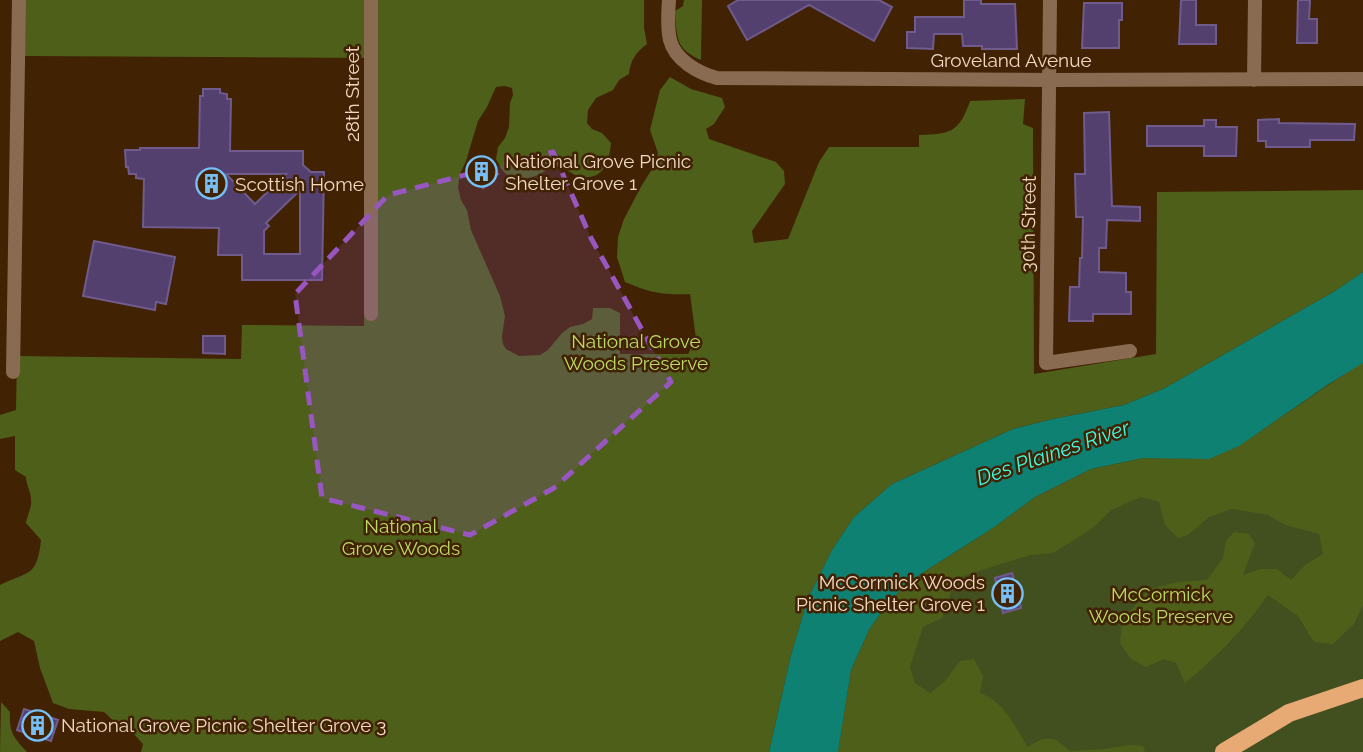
<svg xmlns="http://www.w3.org/2000/svg" width="1363" height="752" font-family="Raleway,sans-serif">
<style>
.green{fill:#424f1e}
.forest{fill:#4e5f1a}
.water{fill:#0f8173}
.building{fill:#54406f;stroke:#6f5b8c;stroke-width:2;fill-rule:evenodd}
.lines{fill:none;stroke-linecap:round;stroke-linejoin:round}
.street{stroke:#896b52;stroke-width:14}
.primary{stroke:#e7aa75;stroke-width:18}
.marked{fill:#9857c0;fill-opacity:0.2;stroke:#9857c0;stroke-width:5;stroke-dasharray:14 9;stroke-linejoin:round}
.labels{text-anchor:middle;stroke-width:5;stroke-linejoin:round;paint-order:stroke}
.street-label{font-size:19px;fill:#f1d8c3;stroke:#412202}
.poi-label{font-size:19px;fill:#f1d8c3;stroke:#412202;text-anchor:start}
.park-label{font-size:19px;fill:#bcdb66;stroke:#412202}
.water-label{font-size:21px;font-style:italic;fill:#3efae1;stroke:#412202}
</style>
<rect width="100%" height="100%" fill="#412202"/>
<path class="green" d="M1363,362V752H838L851,670L993,528L1327,385Z"/>
<path class="forest" d="M24,0H644V28L647,44C636,52 630,61 629,74L619,80L613,90L596,98L588,110L587,123L592,129L602,133L611,143C609,163 603,182 578,176C571,174 565,167 558,167C551,167 544,172 538,175C528,179 520,179 510,178L502,170L496,159L498,147L505,138L509,127L510,103L513,95L512,88L505,86L496,87L487,107L478,121L466,161L460,174L458,187L461,200L467,210L471,230L500,296L505,316L502,336L503,344L506,349L519,356L540,355L548,350L562,333L570,327L583,324L592,319L593,308H610L620,313V354H688L696,339L690,294C662,295 651,293 625,282L617,257L618,237L624,219L642,185L656,163L658,153L650,130L660,90L670,77L691,89L722,98L725,107L714,124L706,129L709,139L776,162L784,171L785,184L752,231L754,243L788,239L819,162L829,147H919V135C950,134 959,133 970,101L1025,99L1023,124L1033,128L1034,374L1156,354L1157,192L1363,190V272L1335,291L1165,388L1124,405L1053,419L1013,429L892,484L854,517L832,550L808,598L791,655L769,752H141L143,744L133,733L118,725L104,712L69,709L53,703L40,668L34,641L18,632L0,641V585C29,571 37,577 41,540L26,523C27,515 32,508 31,500C31,491 26,485 26,477L15,470V436L0,439V415L16,410L17,356L241,359L242,325L364,326L367,58L24,56Z
M684,0H702L701,60C675,49 677,37 675,11L683,6Z
M1360,364H1363V605L1354,624L1333,644L1314,642L1298,616L1268,595C1244,629 1217,657 1185,683L1176,663L1164,659L1146,667L1131,659L1120,643L1122,622L1149,589L1178,582L1207,580L1223,558L1226,541L1234,532L1249,534L1255,543L1243,575L1260,569H1277L1291,580L1305,565L1323,554L1319,534L1285,525L1268,515L1232,509L1209,517L1188,535L1178,538L1165,525L1159,502L1141,497L1111,510L1093,528L1053,553L1030,555L957,578L950,594L942,618L923,627L910,667L915,683L930,693L945,681L960,661L974,659L983,676L980,693C1004,701 1015,727 1028,747C1047,734 1054,736 1070,751L1104,749L1130,745L1143,746L1145,752H838L851,670L870,628L892,598L919,575L993,528L1035,497L1091,469L1143,458L1209,459L1239,446Z
M1,702L10,712C9,732 13,737 27,752H0Z"/>
<path class="water" d="M1363,272V363L1327,385L1239,446L1209,459L1143,458L1091,469L1035,497L993,528L919,575L892,598L870,628L851,670L838,752H769L791,655L808,598L832,550L854,517L892,484L1013,429L1053,419L1124,405L1165,388L1335,291Z"/>
<path class="building" d="M738,0H879L892,7L874,41L809,5L747,40L728,6Z
M964,0H981V4H1015L1017,49H982V46H963L962,34H934L933,49L907,48V32H915V17H964Z
M1181,0H1196V25H1216V44H1179Z
M1298,0H1310L1309,19H1317V43H1297Z
M1084,3H1122V20H1119V48H1082Z
M203,89H220V93L227,94V99H231L230,151H303V165L311,172H324L322,280H242V255H218L219,228L143,227L144,179L136,178V174H129L128,167H126L125,150H140V148H199L200,96H203ZM226,174H286L255,204ZM300,190V254H264V231L269,226L266,223Z
M1109,112L1112,206L1140,207V221L1107,220L1106,248H1099V272L1126,273V292H1131V314H1093V321H1069L1070,287H1079L1080,258H1082L1083,217H1076L1075,174H1085L1084,113Z
M1279,119V123L1355,124L1354,140H1310V147H1266V141H1258V120Z
M1204,120H1216V127H1237L1236,156H1204V146H1147V126H1204Z
M482,157L498,174L483,188L467,171Z
M94,241L175,257L166,304L156,302L155,310L83,296Z
M203,336H225V354L203,353Z
M1012,573L1021,608L1003,613L995,578Z
M24,709L58,720L51,741L17,730Z"/>
<g class="lines">
<path class="street" d="M669,0C668,13 667,27 670,40C675,60 698,73 717,78L1050,80L1363,79
M1050,0L1046,363L1130,351
M1254,80L1255,0
M371,314V0
M13,372L19,0"/>
<path class="primary" d="M1224,752L1289,713L1363,688"/>
</g>
<path class="marked" d="M553,152L591,238L671,382L554,488L470,535L322,498L295,294L388,195Z"/>
<defs>
<symbol id="building-ring" viewBox="-11 -11 22 22"><circle r="9.5" fill="#412202" stroke="#76c0f7" stroke-width="1.5"/><path d="M-4-6H4V6H1V3H-1V6H-4ZM-2.5-4.3h1.7v1.8h-1.7ZM.8-4.3h1.7v1.8H.8ZM-2.5-1h1.7V.8h-1.7ZM.8-1h1.7V.8H.8Z" fill="#76c0f7"/></symbol>
</defs>
<g fill-rule="evenodd">
<use href="#building-ring" x="464" y="154" width="35" height="35"/>
<use href="#building-ring" x="194" y="166" width="35" height="35"/>
<use href="#building-ring" x="990" y="576" width="35" height="35"/>
<use href="#building-ring" x="20" y="708" width="35" height="35"/>
</g>
<g class="labels">
<g class="street-label">
<text x="1011" y="67">Groveland Avenue</text>
<text transform="translate(352 94) rotate(-90)" y="7">28th Street</text>
<text transform="translate(1028 224) rotate(-89)" y="7">30th Street</text>
</g>
<g class="poi-label">
<text x="505" y="168">National Grove Picnic<tspan x="505" dy="22">Shelter Grove 1</tspan></text>
<text x="235" y="191">Scottish Home</text>
<text x="985" y="589" text-anchor="end">McCormick Woods<tspan x="985" dy="22">Picnic Shelter Grove 1</tspan></text>
<text x="61" y="732">National Grove Picnic Shelter Grove 3</text>
</g>
<g class="park-label">
<text x="636" y="348">National Grove<tspan x="636" dy="22">Woods Preserve</tspan></text>
<text x="401" y="533">National<tspan x="401" dy="22">Grove Woods</tspan></text>
<text x="1161" y="601">McCormick<tspan x="1161" dy="22">Woods Preserve</tspan></text>
</g>
<g class="water-label">
<text transform="translate(1053 453) rotate(-19)" y="7">Des Plaines River</text>
</g>
</g>
</svg>
